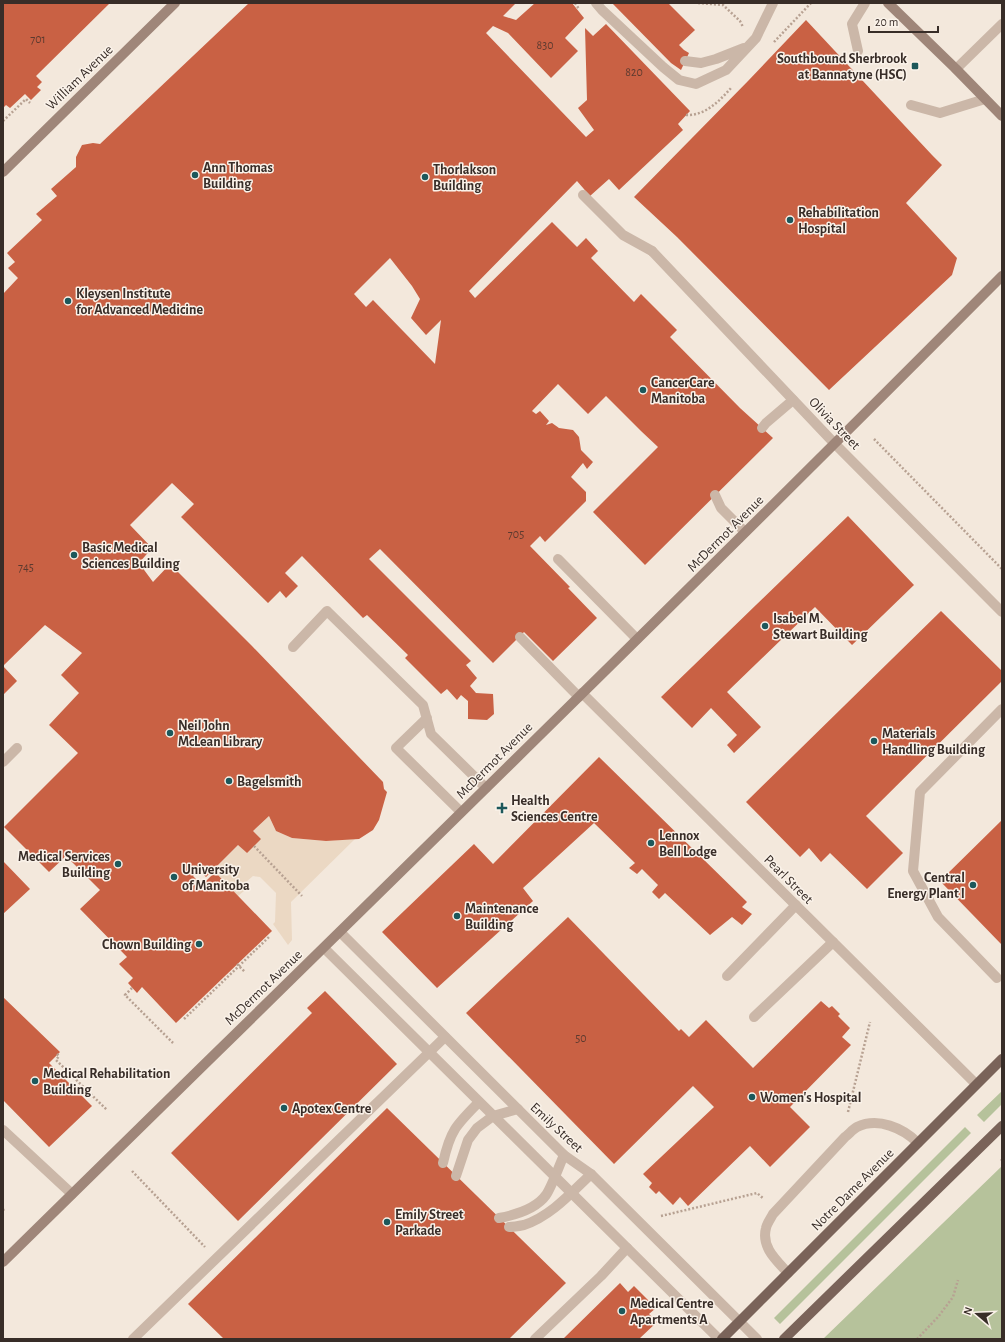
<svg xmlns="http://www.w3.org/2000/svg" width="1005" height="1342" font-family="'Alegreya Sans',sans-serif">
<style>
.green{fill:#b6c29b}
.plaza{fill:#ebd8c3}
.building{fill:#c96144;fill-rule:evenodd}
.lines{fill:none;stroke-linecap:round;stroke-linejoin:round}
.path{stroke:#b7a192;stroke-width:2.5;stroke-dasharray:2 2;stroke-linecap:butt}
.lane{stroke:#cbb7a8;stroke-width:10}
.street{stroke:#cbb7a8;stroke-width:10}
.secondary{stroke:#9f8679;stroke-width:10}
.primary{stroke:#7a6359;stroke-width:10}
.poi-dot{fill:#1c585b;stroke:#faf2e9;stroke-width:1.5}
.labels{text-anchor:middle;stroke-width:3;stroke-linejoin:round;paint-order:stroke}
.number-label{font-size:12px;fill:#5c3a2f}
.poi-label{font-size:14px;font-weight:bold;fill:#382d28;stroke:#faf2e9;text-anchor:start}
.street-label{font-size:14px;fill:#382d28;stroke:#faf2e9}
</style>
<rect width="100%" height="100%" fill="#f3e8dc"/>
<path class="green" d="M1002,1091V1104L984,1122L977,1115Z
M965,1127L971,1133L780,1324L774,1318Z
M1002,1166V1339H823Z"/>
<path class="plaza" d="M269,816L276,831L292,838L326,841L355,839L291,902L292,940L288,945L273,924L275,922L276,893L260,877L253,876L246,882L250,886L238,896L213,870L238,845L247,853L253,831Z"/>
<path class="building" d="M3,3H110L36,76L42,82L37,87L41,90L31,100L25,94L10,108L6,105L3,108Z
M249,3H516L503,16L516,20L535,3H572L584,18L565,38L578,51L551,78L508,33L493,26L486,33L586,137L594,130L578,108L587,100L585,28L593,36L606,24L690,111L678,124L683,130L619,190L609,179L590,196L577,181L469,291L475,298L552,222L577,247L586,238L598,251L591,258L634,302L641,294L677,330L670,337L740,408L773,438L645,565L593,512L658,447L641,431L606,396L588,414L558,384L532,411L536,414L540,411L549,421L546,425L552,423L559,428L573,430L579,437L581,450L593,462L587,469L583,463L571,477L586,492V501L545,542L540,536L530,546L570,587L568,588L597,618L553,661L524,632L493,663L380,549L369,559L471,661L466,665L477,678L470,686L476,693L493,694L494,714L487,720L468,719V701L461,695L457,700L447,689L441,694L405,658L408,655L367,615L363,618L302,556L285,573L298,586L286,598L280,591L268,603L181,517L194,504L172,483L130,525L152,548L139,563L153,582L170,564L252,646L383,782L384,789L387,792L379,820L373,830L359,839L326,841L292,838L276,831L269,816L253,831L261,839L247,853L238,845L206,877L199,870L193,876L202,885L215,872L272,931L176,1023L142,987L137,993L128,983L133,978L119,964L127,957L80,909L100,890L66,856L49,872L4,827L78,753L49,725L79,693L61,675L82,653L45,625L3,666V294L18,278L8,268L15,262L7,253L42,220L36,214L57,196L51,189L76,167V157L82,145L93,143L100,144ZM390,258L412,286L420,299L411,318L426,335L441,320L435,364L373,300L366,307L354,294Z
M612,3H668L695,30L679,45L684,50L689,53L681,70L671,63Z
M806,20L932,155L942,165L906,203L957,258L952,275L829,390L677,237L634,197L748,81Z
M848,516L914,585L852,645L815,607L727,692L761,727L734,753L727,745L737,735L711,708L692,728L661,697Z
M941,611L1002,671V681L866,816L903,853L867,889L830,853L821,862L809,848L800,857L746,802Z
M3,666L17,681L3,695Z
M599,757L747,902L742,907L752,914L742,925L732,917L710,935L665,893L659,899L652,892L658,885L642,869L637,874L629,868L635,863L594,823L523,888L533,901L437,988L382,932L474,844L493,864Z
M1002,820V945L940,881Z
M3,861L30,889L3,914Z
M568,917L679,1031L681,1029L689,1037L706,1020L753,1068L821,1001L829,1008L832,1006L840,1014L838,1016L850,1028L842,1037L851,1045L790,1107L810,1127L770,1167L750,1146L688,1206L680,1197L673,1205L659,1191L656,1194L649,1187L652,1183L643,1174L714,1107L693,1086L614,1164L466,1013Z
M325,991L397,1064L238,1221L171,1153L312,1013L307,1008Z
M3,997L60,1052L49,1063L92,1106L49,1147L3,1100Z
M387,1108L566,1283L509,1339H224L188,1304Z
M620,1283L628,1292L634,1286L656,1308L649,1314L657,1322L639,1339H563Z"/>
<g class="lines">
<path class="path" d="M575,3L579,9
M698,3L723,5L740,21L743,27
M774,42L811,3
M686,115C706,116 720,100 732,87
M3,121L26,99L30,103
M874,439L1002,569
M254,846L302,896
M237,964L245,972
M132,988L125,995L173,1043
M184,1019L270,936
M57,1054L59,1056L56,1060L107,1110
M848,1112L870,1022
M1001,1159L1002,1160
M132,1171L205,1247
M3,1209L4,1211
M661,1216L757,1193L764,1199
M917,1339L938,1317L953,1297L958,1280"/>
<path class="lane" d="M596,3L602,10L663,67L679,80L696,84L726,70L756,38L773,3
M858,51L852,24L865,3
M685,61L701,63L716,59L744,48
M956,69L1002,24
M911,105L940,113L985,99
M583,195L623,235L652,251
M762,428L766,423L793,400
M715,495L721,508L745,532
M558,559L637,639
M520,637L579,697
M293,647L327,611L423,705L431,734L486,788
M427,718L396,748L461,812
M727,976L796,905
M997,978L938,917L913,871L920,792L1002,709
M754,1017L833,942
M3,1130L72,1194
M443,1163C450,1131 456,1125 479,1102
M456,1176L468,1140L477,1128L493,1116L518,1109
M499,1218C515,1215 536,1209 546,1195C552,1186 559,1166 564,1155
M509,1227C514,1227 519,1226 524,1225C551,1216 571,1193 591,1174
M788,1273C776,1260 761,1247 766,1228C767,1223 771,1218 773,1214L845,1137C849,1134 853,1129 857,1127C878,1117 903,1128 918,1143
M133,1339L445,1037
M535,1339L601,1276L627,1248"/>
<path class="street" d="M652,251L835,444L1002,612
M582,693L976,1084
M3,762L17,748
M340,932L564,1155L591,1174L757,1339
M324,948L719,1339"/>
<path class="secondary" d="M888,3L956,69L1002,116
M3,172L175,3
M3,1262C337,934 672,608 1002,276"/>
<path class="primary" d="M722,1339L1002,1059
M784,1339L1002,1126"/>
</g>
<g class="poi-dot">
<rect x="911" y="62" width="8" height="8" rx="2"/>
<circle cx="195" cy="175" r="4"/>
<circle cx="425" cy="177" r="4"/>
<circle cx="790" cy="220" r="4"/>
<circle cx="68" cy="301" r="4"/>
<circle cx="643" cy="390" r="4"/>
<circle cx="74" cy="555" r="4"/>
<circle cx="765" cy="626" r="4"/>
<circle cx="170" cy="733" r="4"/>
<circle cx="874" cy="741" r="4"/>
<circle cx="229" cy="781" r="4"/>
<path d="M500 802h4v4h4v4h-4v4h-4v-4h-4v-4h4z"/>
<circle cx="651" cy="843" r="4"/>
<circle cx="118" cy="864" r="4"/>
<circle cx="174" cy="877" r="4"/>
<circle cx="973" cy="885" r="4"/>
<circle cx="457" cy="916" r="4"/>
<circle cx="199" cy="944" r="4"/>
<circle cx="35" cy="1081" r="4"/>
<circle cx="752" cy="1097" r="4"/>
<circle cx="284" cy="1108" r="4"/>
<circle cx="387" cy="1222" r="4"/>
<circle cx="622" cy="1311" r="4"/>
</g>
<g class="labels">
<g class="number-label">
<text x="38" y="43">701</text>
<text x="545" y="49">830</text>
<text x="634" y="76">820</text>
<text x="516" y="538">705</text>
<text x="26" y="571">745</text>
<text x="581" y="1042">50</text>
</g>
<g class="poi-label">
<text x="907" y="63" text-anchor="end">Southbound Sherbrook<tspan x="907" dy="16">at Bannatyne (HSC)</tspan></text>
<text x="203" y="172">Ann Thomas<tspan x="203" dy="16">Building</tspan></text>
<text x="433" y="174">Thorlakson<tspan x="433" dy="16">Building</tspan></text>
<text x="798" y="217">Rehabilitation<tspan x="798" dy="16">Hospital</tspan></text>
<text x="76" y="298">Kleysen Institute<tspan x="76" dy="16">for Advanced Medicine</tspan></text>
<text x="651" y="387">CancerCare<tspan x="651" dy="16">Manitoba</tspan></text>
<text x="82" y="552">Basic Medical<tspan x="82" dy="16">Sciences Building</tspan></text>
<text x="773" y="623">Isabel M.<tspan x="773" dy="16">Stewart Building</tspan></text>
<text x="178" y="730">Neil John<tspan x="178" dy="16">McLean Library</tspan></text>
<text x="882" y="738">Materials<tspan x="882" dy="16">Handling Building</tspan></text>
<text x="237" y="786">Bagelsmith</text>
<text x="511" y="805">Health<tspan x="511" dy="16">Sciences Centre</tspan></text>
<text x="659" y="840">Lennox<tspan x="659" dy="16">Bell Lodge</tspan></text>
<text x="110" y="861" text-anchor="end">Medical Services<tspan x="110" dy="16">Building</tspan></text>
<text x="182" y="874">University<tspan x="182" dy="16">of Manitoba</tspan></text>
<text x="965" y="882" text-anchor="end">Central<tspan x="965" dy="16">Energy Plant I</tspan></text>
<text x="465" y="913">Maintenance<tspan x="465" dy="16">Building</tspan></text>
<text x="191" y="949" text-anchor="end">Chown Building</text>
<text x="43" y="1078">Medical Rehabilitation<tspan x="43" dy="16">Building</tspan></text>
<text x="760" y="1102">Women's Hospital</text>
<text x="292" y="1113">Apotex Centre</text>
<text x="395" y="1219">Emily Street<tspan x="395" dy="16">Parkade</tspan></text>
<text x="630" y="1308">Medical Centre<tspan x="630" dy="16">Apartments A</tspan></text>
</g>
<g class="street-label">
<text transform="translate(79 77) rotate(-44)" y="5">William Avenue</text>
<text transform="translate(835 423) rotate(46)" y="5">Olivia Street</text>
<text transform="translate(725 533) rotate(-45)" y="5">McDermot Avenue</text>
<text transform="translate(494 760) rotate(-45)" y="5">McDermot Avenue</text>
<text transform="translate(789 879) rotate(45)" y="5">Pearl Street</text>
<text transform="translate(263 987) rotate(-44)" y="5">McDermot Avenue</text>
<text transform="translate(557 1127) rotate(43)" y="5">Emily Street</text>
<text transform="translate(852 1189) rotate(-45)" y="5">Notre Dame Avenue</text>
</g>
</g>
<rect width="1005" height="1342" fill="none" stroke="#382d28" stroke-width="8"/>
<g transform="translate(977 1314) rotate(289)" stroke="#faf2e9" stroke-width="3" paint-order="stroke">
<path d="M0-3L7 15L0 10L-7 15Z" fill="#382d28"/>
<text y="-6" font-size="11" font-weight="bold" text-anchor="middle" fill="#382d28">N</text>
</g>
<path d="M869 26v6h69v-6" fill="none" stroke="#382d28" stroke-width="2"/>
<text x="875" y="26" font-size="12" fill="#382d28" stroke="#faf2e9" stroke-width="3" paint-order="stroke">20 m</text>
</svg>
